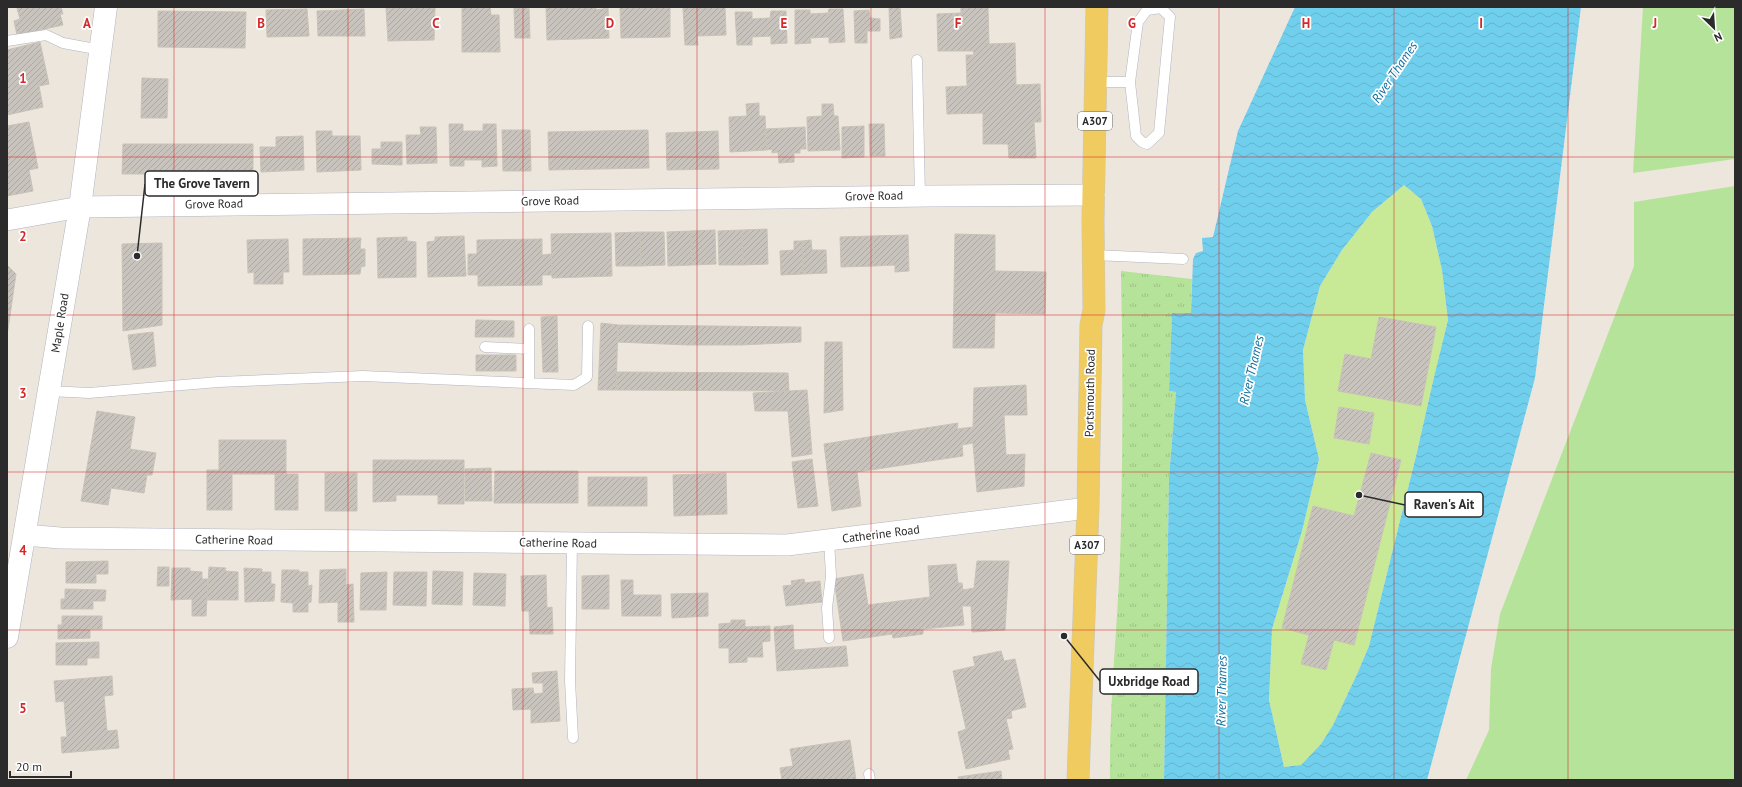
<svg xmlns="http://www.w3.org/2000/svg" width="1742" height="787" font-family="'PT Sans',sans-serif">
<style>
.grass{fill:#b5e39a}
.park{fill:url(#park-tufts)}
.pitch{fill:#c8ea96}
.water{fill:url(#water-waves);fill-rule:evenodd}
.building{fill:url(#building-hatch);stroke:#c8c2b7}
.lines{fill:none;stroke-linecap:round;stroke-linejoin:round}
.lane-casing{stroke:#b1b4bf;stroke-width:11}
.street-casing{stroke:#b1b4bf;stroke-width:22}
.secondary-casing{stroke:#b1b4bf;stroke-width:23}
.primary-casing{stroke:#c8c8c8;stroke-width:23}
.lane{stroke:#fff;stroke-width:10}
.street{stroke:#fff;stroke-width:21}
.secondary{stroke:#fff;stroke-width:22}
.primary{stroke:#f0cb5f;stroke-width:22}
.grid{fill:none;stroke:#d62828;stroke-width:1;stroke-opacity:0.55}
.labels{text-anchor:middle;stroke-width:3.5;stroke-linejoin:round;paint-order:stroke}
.shield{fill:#fff;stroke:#6b6b6b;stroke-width:1}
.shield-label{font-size:11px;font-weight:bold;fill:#2b2b2b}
.street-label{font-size:12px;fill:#2b2b2b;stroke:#fff}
.water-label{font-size:13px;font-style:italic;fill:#0e6e9c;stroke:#fff}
.grid-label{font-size:13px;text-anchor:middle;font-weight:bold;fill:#d62828;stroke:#fff;stroke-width:3.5;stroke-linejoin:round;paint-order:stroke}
.leader{fill:none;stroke:#2b2b2b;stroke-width:1.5}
.callout-dot{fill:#2b2b2b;stroke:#fff;stroke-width:1.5}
.callout{fill:#fff;stroke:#2b2b2b;stroke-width:1.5}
.callout-label{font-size:13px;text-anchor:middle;font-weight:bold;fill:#2b2b2b}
</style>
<defs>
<pattern id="park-tufts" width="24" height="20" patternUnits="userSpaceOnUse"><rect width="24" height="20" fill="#b5e39a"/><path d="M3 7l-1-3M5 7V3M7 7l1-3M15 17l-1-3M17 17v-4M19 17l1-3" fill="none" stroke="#9cc385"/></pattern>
<pattern id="water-waves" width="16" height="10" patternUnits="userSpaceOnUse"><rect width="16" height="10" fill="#71cfee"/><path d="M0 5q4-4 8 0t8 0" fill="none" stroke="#62b2cc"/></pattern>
<pattern id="building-hatch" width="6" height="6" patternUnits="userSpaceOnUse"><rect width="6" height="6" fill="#c8c3bd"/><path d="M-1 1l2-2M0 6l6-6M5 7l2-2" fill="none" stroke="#aca8a3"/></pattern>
</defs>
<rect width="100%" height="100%" fill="#ede6dd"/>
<path class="grass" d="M1643,7H1735V159L1633,173Z
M1735,186V780H1466L1489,730L1491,669L1500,614L1634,266V202Z"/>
<path class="park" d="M1121,271L1192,279L1191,313L1172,314L1169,391L1176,392L1169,478L1164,780H1110C1109,706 1117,633 1120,559C1123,463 1123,367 1121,271Z"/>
<path class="pitch" d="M1404,185L1421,199L1432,226L1442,270L1448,320L1434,377L1417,452L1369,646L1358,672L1333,725L1321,744L1301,765L1284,767L1269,700L1272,629L1302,531L1319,459L1305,400L1303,350L1320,286L1342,250L1372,212Z"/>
<path class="water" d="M1295,7H1581L1535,378L1427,780H1164L1169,478L1176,392L1169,391L1172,313H1191L1193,259L1196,253L1203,251L1202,238L1213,237L1238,131ZM1404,185L1421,199L1432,226L1442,270L1448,320L1434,377L1417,452L1369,646L1358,672L1333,725L1321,744L1301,765L1284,767L1269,700L1272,629L1302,531L1319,459L1305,400L1303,350L1320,286L1342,250L1372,212Z"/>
<path class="building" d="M21,7H61L63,14H60L63,25L17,35L14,21L20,19L17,8Z
M435,7L434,40L388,41L386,8Z
M462,7H490L491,15H499L500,52H462Z
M546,7H596V10L608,8L609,38L547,40Z
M620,7H670V37L621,38Z
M725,7L726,35L697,36L698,45H685L683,8Z
M889,7H900L902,37L890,39Z
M988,7L989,44L1015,43L1016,85L1040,84L1041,122H1034L1036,158H1009L1008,144H983V113L947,114L946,87L967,86L966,55H974L973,51H938L937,14L961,13V8Z
M514,8H529L530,38H515Z
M307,9L309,36L267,37L266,10Z
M364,9L365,36H318L317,11Z
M829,9H843L845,42L829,43V37L810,38L811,43L795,44V10H810V14L828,13Z
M869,10L870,18L880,19V31H867V43H855L854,11Z
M158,11L246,12L245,48L158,47Z
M771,11H786L787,43L771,44V36L752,37V45H737L735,12H752V19L770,18Z
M40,42L49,84L39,86L43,107L7,115V50Z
M142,78L168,79L167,118H141Z
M759,103V116H765L767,150L730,152L729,117L747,116L746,104Z
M822,104H833L834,116H838L840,150L808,151L807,117L822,116Z
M29,122L38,168L29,170L33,191L7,196V126Z
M449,124H463V131H483V124H496L497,166L482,167V160H464V166H450Z
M869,124H884L885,156H870Z
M864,126V157L842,158V127Z
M420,127H436L437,163L407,164L406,135H421Z
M805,127L806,149H800V153H794V162L779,163L778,152L772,153V149L767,150L765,129Z
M502,130H530L531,171H503Z
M648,130L649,168L549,170L548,132Z
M316,131H332V136H360L361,170L317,172Z
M718,131L719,169L667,170L666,133Z
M303,136L304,170L261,172L260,147H276V137Z
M381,142H402V165L372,164V149H381Z
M123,144H253V174H122Z
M767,229L768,264L743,265L742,230Z
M715,230L716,264L692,265L691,231Z
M742,230L743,265H719L718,231Z
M691,231L692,265L668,266L667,232Z
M640,232H664L665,265L641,266Z
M640,232L641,266H616L615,233Z
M611,233L612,276L552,278L551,234Z
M955,234L995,235V271L1046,272L1045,314L995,313L994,348H953Z
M908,235L909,271L895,272V265L874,266L873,236Z
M464,236L466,276L428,277L427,242L435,241V237Z
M873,236L874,266L841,267L840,237Z
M407,237V241L416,242V277L378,278L377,238Z
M361,238L360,249H365V266L361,267L360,274L303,275V239Z
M288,239L289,272H283V284H254V272L248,273L247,240Z
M542,239V255L551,254L552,275H542V285L478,286V275H468V254H477V240Z
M811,240L812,250H826L827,273L803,274L802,241Z
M794,241H802L803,274L781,275L780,251L794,250Z
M162,243V325L123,331L122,244Z
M7,265L16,274L7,336Z
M557,316L558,372H543L541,317Z
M1379,317L1436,327L1421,406L1338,391L1345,354L1371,359Z
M476,320L514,321V337H475Z
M601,323L618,325L616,390H598Z
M618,325L801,327V342L742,345H688L617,342Z
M153,332L156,366L133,370L128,335Z
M825,342H842L843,410L824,413Z
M476,355H516V371H476Z
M617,372L788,373L789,391L616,390Z
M1026,385L1027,415H1004L1006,455L1025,454L1024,486L977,492L973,443L962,445L963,456L857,472L861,506L832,511L824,444L958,423L957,429L973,427L974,388Z
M807,390L812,454L792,457L788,411H755L753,393Z
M1339,407L1374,413L1369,444L1334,438Z
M97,411L135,417L130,449L156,453L152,475H147L144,493L111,488L108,505L81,501Z
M219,440H286V474H298V510H275V474H232V510H207V470H219Z
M1371,453L1401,460L1354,645L1334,640L1326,670L1301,664L1309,635L1282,628L1313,506L1354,516Z
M812,459L818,506L798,508L792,462Z
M373,460H464V504H438V495H396V501L373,502Z
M491,468L492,501H465V469Z
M495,471H578V503H494Z
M325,473H357V511H325Z
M726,473L727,514L674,516L673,475Z
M588,477H647V506H588Z
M108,561V574H96V583H66V562Z
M977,561H1009L1005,630L972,632L971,606H962L964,625L923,629V634L893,638L892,634L843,641L834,579L863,574L868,605L930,597L928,566L956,564L958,583H962L963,590L974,588Z
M158,567H169V586H157Z
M209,567L226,568L225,571L238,572V600H207Z
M172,568H190V571L202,572V579H208L206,616H192V599L171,600Z
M244,568L262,569V572H271V584H275L274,601L245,602Z
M346,569V585L353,584L354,622H338V602L319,603L320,570Z
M282,570H299V572H308V586L312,585L311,602L308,603V612H293V603L281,602Z
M433,571L463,572L462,605L432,604Z
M387,572L386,610H360L361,573Z
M394,572H427L426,606L393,605Z
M474,573L506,574L505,606L473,605Z
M546,575L547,608L552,607L553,634H530L529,611H522L521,576Z
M609,575V609H582V576Z
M804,579L805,583L820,581L822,602L786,606L783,586L792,585L791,581Z
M621,580H633V595H661V616H622Z
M65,589L106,590L105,601H93V609H61V599H65Z
M708,593V616L672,618L671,594Z
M62,616H102V629H90V638L58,639V625H62Z
M731,620H745V627L770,626V641L762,642L763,657H747V662L729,663V648H719V624L731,623Z
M793,625L794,650L846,646L848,666L777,671L774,627Z
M99,642V658H87V665H56V643Z
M1001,651L1004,661L1015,659L1026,707L1011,711L1012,718L1006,719L1013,749L1008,750L1010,759L966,769L958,732L966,729L953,671L975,666L973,657Z
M557,671L560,721L531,723V709L513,710L512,689L533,688L534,694L543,693V683H533L532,673Z
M112,676L113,695L104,696L107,731L117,730L119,748L62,753L61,737H67L64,701L56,702L54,681Z
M850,740L856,780H782L780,768L793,766L790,749Z
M1001,771L1002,780H959L958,777Z"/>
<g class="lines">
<defs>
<path id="lane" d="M7,41L46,35L63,43L101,50
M917,60L920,196
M1095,82H1130L1138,22L1147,10L1161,8L1170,17L1159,133L1147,144L1142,142L1136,136L1130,82
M1094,255L1183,259
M529,329V383
M485,347L529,349
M49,391L89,393L218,382L363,376L574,385L587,377L588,326
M829,540L831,576L827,608L829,638
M572,543L570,681L573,738
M869,774L870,780"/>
<path id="street" d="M7,220L80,207L931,196L1094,195
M25,535L60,538L787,545L1088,508"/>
<path id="secondary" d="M7,637L80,207L106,7"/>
<path id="primary" d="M1078,780L1088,508L1091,325L1094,310L1093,220L1097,7"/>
</defs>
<use href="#lane" class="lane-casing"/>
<use href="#street" class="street-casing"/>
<use href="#secondary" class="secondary-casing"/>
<use href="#primary" class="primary-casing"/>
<use href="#lane" class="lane"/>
<use href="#street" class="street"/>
<use href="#secondary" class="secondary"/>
<use href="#primary" class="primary"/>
</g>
<path class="grid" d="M174,7V780M348,7V780M523,7V780M697,7V780M871,7V780M1045,7V780M1219,7V780M1394,7V780M1568,7V780M7,157H1735M7,315H1735M7,472H1735M7,630H1735"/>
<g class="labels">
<g class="shield">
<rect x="1078" y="112" width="34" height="18" rx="3"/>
<rect x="1070" y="536" width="34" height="18" rx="3"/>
</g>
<g class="shield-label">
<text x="1095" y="125">A307</text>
<text x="1087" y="549">A307</text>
</g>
<g class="street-label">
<text transform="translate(874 196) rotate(-1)" y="4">Grove Road</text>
<text transform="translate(550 201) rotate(-1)" y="4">Grove Road</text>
<text transform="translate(214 204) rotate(-1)" y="4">Grove Road</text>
<text transform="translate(60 323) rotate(-81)" y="4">Maple Road</text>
<text transform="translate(1090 393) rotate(-89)" y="4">Portsmouth Road</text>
<text transform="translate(881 534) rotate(-7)" y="4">Catherine Road</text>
<text transform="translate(234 540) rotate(1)" y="4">Catherine Road</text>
<text transform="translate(558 543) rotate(1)" y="4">Catherine Road</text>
</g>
<g class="water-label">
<text transform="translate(1394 72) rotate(-56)" y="5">River Thames</text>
<text transform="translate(1251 370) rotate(-77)" y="5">River Thames</text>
<text transform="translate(1221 691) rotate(-89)" y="5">River Thames</text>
</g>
</g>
<g class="grid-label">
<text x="87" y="28">A</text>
<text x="261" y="28">B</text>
<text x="436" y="28">C</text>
<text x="610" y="28">D</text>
<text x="784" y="28">E</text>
<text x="958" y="28">F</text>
<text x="1132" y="28">G</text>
<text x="1306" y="28">H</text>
<text x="1481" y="28">I</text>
<text x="1655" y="28">J</text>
<text x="23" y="83">1</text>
<text x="23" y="241">2</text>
<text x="23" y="398">3</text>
<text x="23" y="555">4</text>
<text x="23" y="713">5</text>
</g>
<path class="leader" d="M137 256L145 184M1359 495L1405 505M1064 636L1100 681"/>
<g class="callout-dot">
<circle cx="137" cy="256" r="4"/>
<circle cx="1359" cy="495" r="4"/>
<circle cx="1064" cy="636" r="4"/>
</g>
<g class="callout">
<rect x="145" y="171" width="113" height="25" rx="4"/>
<rect x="1405" y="492" width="78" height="25" rx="4"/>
<rect x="1100" y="669" width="98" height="25" rx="4"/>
</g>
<g class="callout-label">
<text x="202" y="188">The Grove Tavern</text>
<text x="1444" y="509">Raven's Ait</text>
<text x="1149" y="686">Uxbridge Road</text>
</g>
<rect width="1742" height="787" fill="none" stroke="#2b2b2b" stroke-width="16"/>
<g transform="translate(1714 28) rotate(155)" stroke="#ffffff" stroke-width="3" paint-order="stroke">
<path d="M0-3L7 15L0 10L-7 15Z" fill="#2b2b2b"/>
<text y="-6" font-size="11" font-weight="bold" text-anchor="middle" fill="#2b2b2b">N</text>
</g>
<path d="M10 771v6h61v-6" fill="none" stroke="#2b2b2b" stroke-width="2"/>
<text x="16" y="771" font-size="12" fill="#2b2b2b" stroke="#ffffff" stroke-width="3" paint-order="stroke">20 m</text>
</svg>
